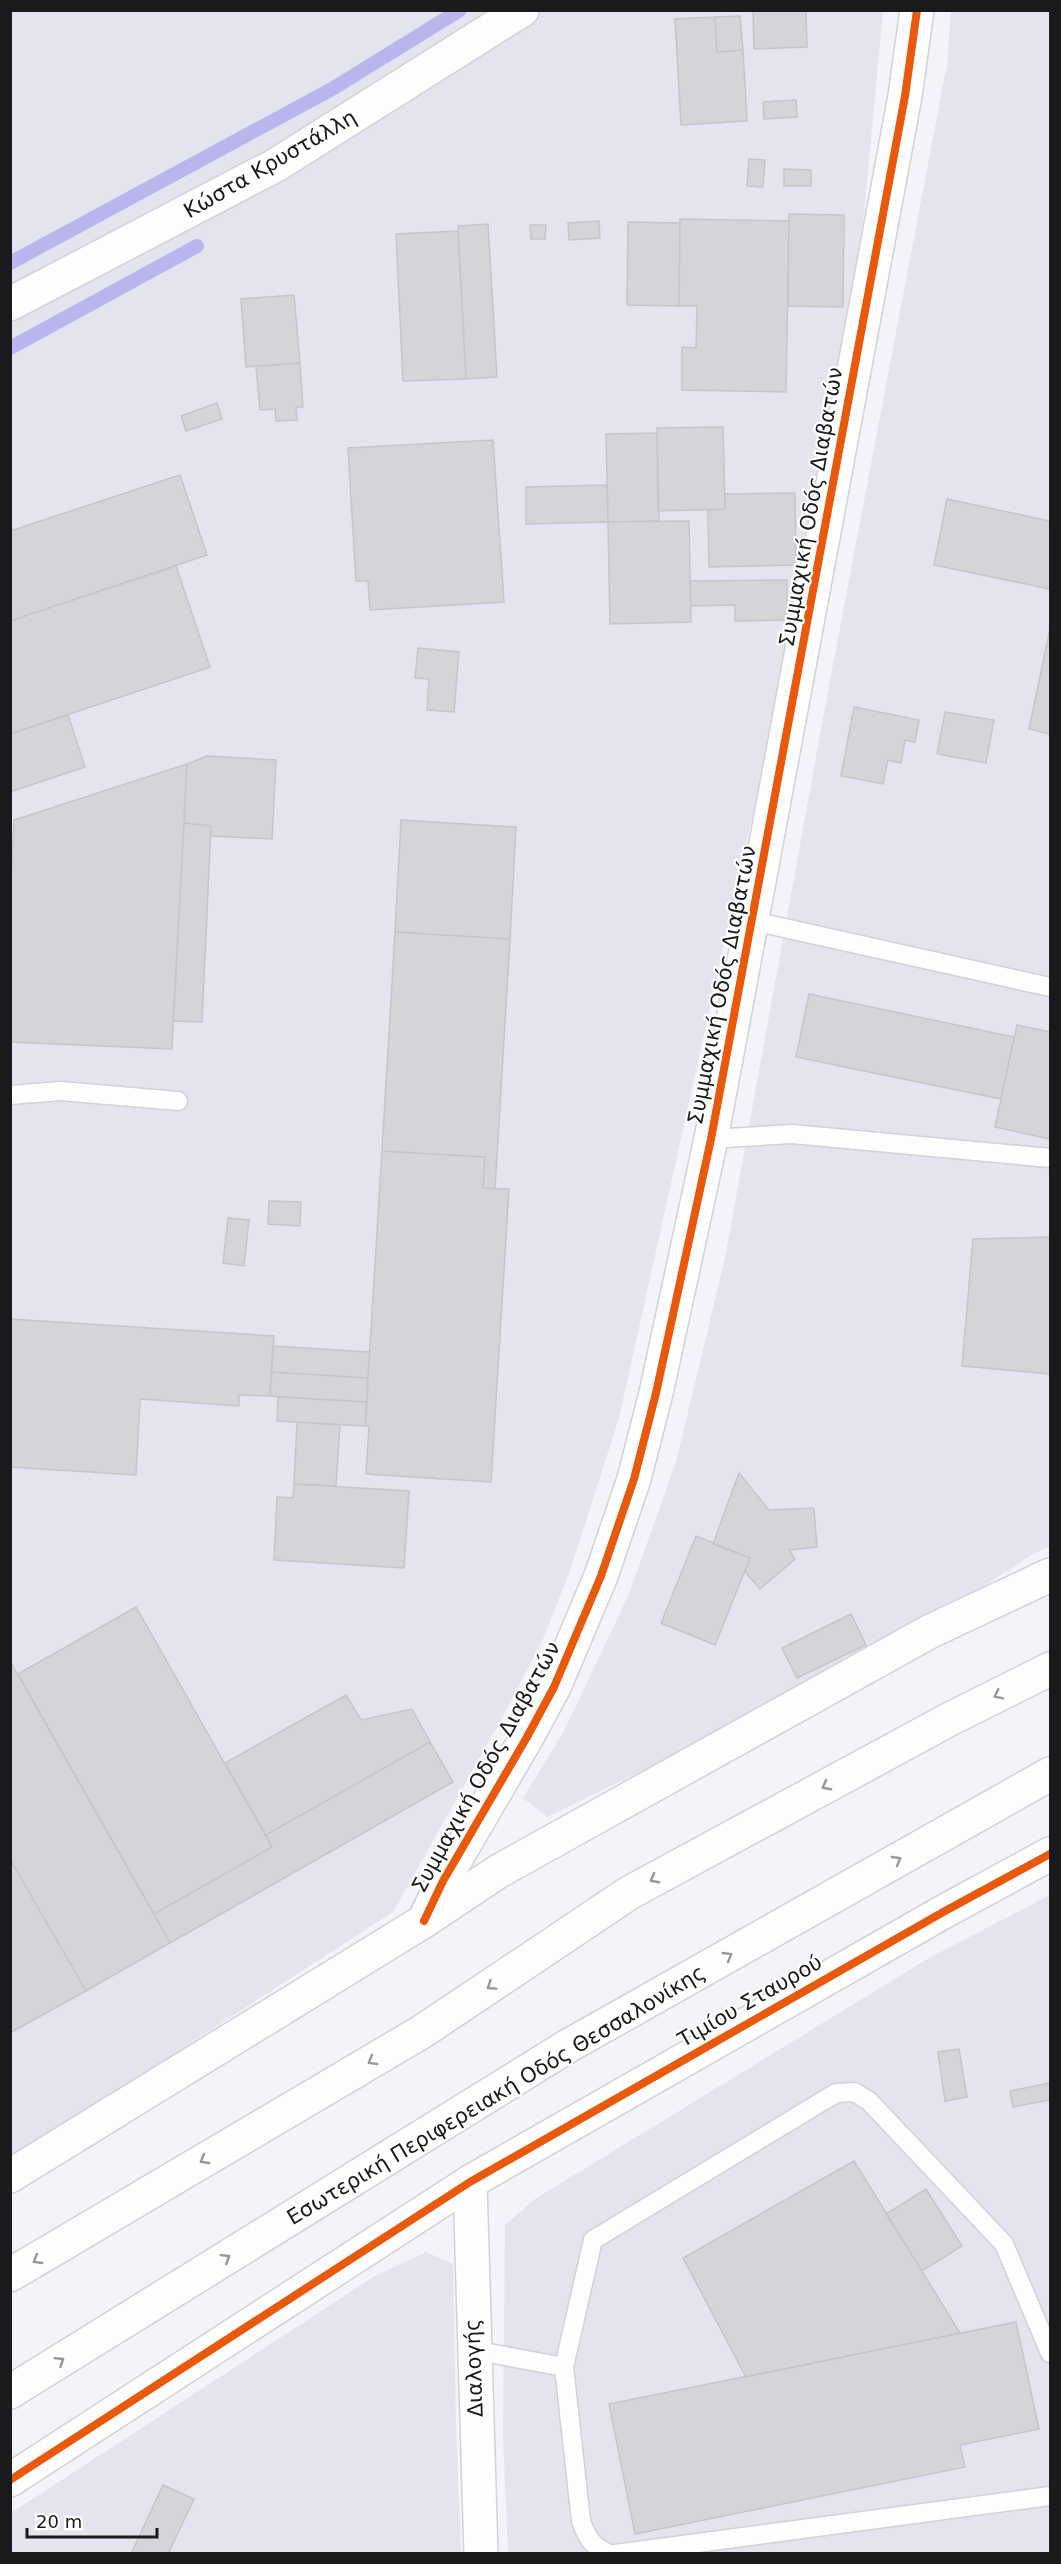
<svg xmlns="http://www.w3.org/2000/svg" width="1061" height="2564" font-family="'DejaVu Sans',sans-serif">
<style>
.built{fill:#e4e4ef}
.lines{fill:none;stroke-linecap:round;stroke-linejoin:round}
.stream{stroke:#bab5ec;stroke-width:14}
.building{fill:#d5d5d9;stroke:#c5c5c9;stroke-width:1.5}
.lane-casing{stroke:#d1d1d6;stroke-width:21}
.street-casing{stroke:#d1d1d6;stroke-width:36}
.secondary-casing{stroke:#d1d1d6;stroke-width:36}
.highway-casing{stroke:#d1d1d6;stroke-width:36}
.lane{stroke:#fdfdfe;stroke-width:18}
.street{stroke:#fdfdfe;stroke-width:33}
.secondary{stroke:#fdfdfe;stroke-width:33}
.highway{stroke:#fdfdfe;stroke-width:33}
.cycleway-casing{stroke:#fff;stroke-width:11}
.cycleway{stroke:#e8590c;stroke-width:8}
.oneway{stroke:#979799}
.labels{text-anchor:middle;stroke-width:4.5;stroke-linejoin:round;paint-order:stroke}
.street-label{font-size:21px;fill:#1a1a1d;stroke:#fff}
</style>
<rect width="100%" height="100%" fill="#f3f3f9"/>
<path class="built" d="M11,11H883L864,215L822,469L779,696L619,1418L570,1571L543,1639L501,1720L393,1912L186,2046L11,2168Z
M951,11H1050V1546L1035,1553L872,1659L547,1817L523,1798L564,1731L629,1594L676,1462L725,1258L827,696L947,64Z
M1050,1895V2553H508L503,2436L505,2225L535,2199L929,1958Z
M426,2252L453,2264L456,2426L461,2553L11,2554V2513L375,2276Z"/>
<g class="lines">
<path class="stream" d="M10,263L332,89L460,10
M10,348L197,246"/>
</g>
<path class="building" d="M753,10H806L807,47L754,49Z
M740,16L743,50L717,52L715,17Z
M715,17L717,52L743,50L747,121L681,125L675,19Z
M796,100L797,117L764,119L763,102Z
M749,159L765,160L763,187L747,186Z
M784,169L811,170V186H784Z
M789,214L844,215L843,307L788,306Z
M680,219L789,221L786,392L682,390V347L696,348L697,306H679Z
M599,221L600,238L569,240L568,223Z
M628,222L680,223L679,306L627,305Z
M488,224L497,377L466,379L458,226Z
M530,225H546L545,239H531Z
M458,231L466,379L403,381L396,234Z
M294,295L300,363L246,367L241,299Z
M300,363L303,407H296L297,420L276,421L275,409L260,410L256,366Z
M217,403L222,419L186,431L181,416Z
M723,427L725,509L658,511L657,428Z
M657,433L659,521L608,522L606,434Z
M493,440L504,602L370,610L368,581H356L348,448Z
M180,475L207,555L10,621V531Z
M607,485L608,522L526,524V487Z
M795,493L796,565L709,567L708,510L725,509V494Z
M947,499L1050,521V589L934,565Z
M689,521L691,622L610,624L608,522Z
M176,566L210,667L10,734V621Z
M787,580V620L735,621V605L691,606L690,581Z
M1050,629V734L1029,729Z
M418,648L459,652L454,712L427,710L429,679L415,678Z
M854,707L919,720L915,742L905,740L901,763L888,760L883,784L841,776Z
M945,712L994,720L986,763L937,754Z
M68,715L85,767L10,792V734Z
M207,756L276,760L272,839L211,836V826L184,823L187,764Z
M187,764L172,1049L10,1042V899L14,820Z
M401,820L516,827L510,939L395,932Z
M184,823L211,826L202,1022L173,1021Z
M395,932L510,939L495,1189L483,1188L485,1157L382,1151Z
M809,994L1014,1037L1001,1099L796,1057Z
M1017,1025L1050,1032V1139L995,1127Z
M382,1151L485,1157L483,1188L509,1189L491,1482L366,1474L369,1427L365,1426Z
M269,1201L301,1202L300,1226L268,1224Z
M228,1218L249,1220L244,1266L223,1263Z
M1050,1237V1374L962,1366L973,1239Z
M10,1319L274,1336L270,1396L239,1395V1406L140,1399L136,1475L10,1467Z
M273,1346L370,1352L368,1378L271,1372Z
M271,1372L368,1378L367,1402L270,1396Z
M278,1397L367,1402L365,1426L277,1421Z
M297,1422L340,1425L336,1486L294,1484Z
M739,1473L769,1510L814,1508L817,1547L789,1550L795,1559L760,1589L745,1572L750,1558L713,1544Z
M294,1484L409,1491L404,1568L274,1560L277,1497L293,1498Z
M696,1536L750,1558L715,1645L661,1623Z
M136,1607L272,1847L154,1914L18,1674Z
M851,1614L866,1645L797,1678L782,1648Z
M10,1661L170,1943L86,1991L10,1859Z
M346,1695L361,1720L412,1709L430,1742L266,1835L225,1763Z
M430,1742L453,1782L170,1943L154,1914L272,1847L266,1835Z
M10,1859L86,1991L10,2033Z
M959,2049L967,2097L945,2101L938,2052Z
M1050,2083V2100L1013,2107L1010,2091Z
M854,2161L960,2333L746,2377L683,2258Z
M926,2189L962,2246L922,2271L886,2214Z
M1016,2322L1039,2429L960,2445L965,2467L635,2534L609,2404Z
M163,2485L194,2499L168,2554H131Z"/>
<g class="lines">
<defs>
<path id="lane" d="M753,921L1050,987
M10,1095L61,1091L178,1101
M711,1139L792,1134L1050,1158
M473,2350L564,2367
M609,2554C592,2546 587,2538 581,2521L564,2367L593,2240L836,2093L854,2092L869,2101L1004,2244L1050,2353
M615,2554L1050,2496"/>
<path id="street" d="M10,2176L424,1921L499,1871L929,1632L1050,1575
M10,2480L470,2182"/>
<path id="secondary" d="M10,304L276,165L522,10
M424,1921L443,1881L527,1737L554,1687L601,1576L634,1479L656,1393L711,1139L905,96L917,10
M481,2554L470,2182L945,1911L1050,1854"/>
<path id="highway" d="M10,2275L423,2031L629,1893L950,1719L1050,1669
M10,2392L568,2046L1050,1774"/>
</defs>
<use href="#lane" class="lane-casing"/>
<use href="#street" class="street-casing"/>
<use href="#secondary" class="secondary-casing"/>
<use href="#highway" class="highway-casing"/>
<use href="#lane" class="lane"/>
<use href="#street" class="street"/>
<use href="#secondary" class="secondary"/>
<use href="#highway" class="highway"/>
<defs>
<path id="cycleway" d="M424,1921L443,1881L527,1737L554,1687L601,1576L634,1479L656,1393L711,1139L905,96L917,10
M10,2480L470,2182L945,1911L1050,1854"/>
</defs>
<use href="#cycleway" class="cycleway-casing"/>
<use href="#cycleway" class="cycleway"/>
</g>
<defs><path id="oneway-chevron" d="M-2-3.5L2.5 0L-2 3.5" fill="none" stroke-width="1.6" stroke-linecap="round" stroke-linejoin="round" transform="scale(1.5)"/></defs>
<g class="oneway">
<use href="#oneway-chevron" transform="translate(998 1695) rotate(154)"/>
<use href="#oneway-chevron" transform="translate(826 1786) rotate(152)"/>
<use href="#oneway-chevron" transform="translate(897 1860) rotate(-30)"/>
<use href="#oneway-chevron" transform="translate(654 1879) rotate(152)"/>
<use href="#oneway-chevron" transform="translate(728 1956) rotate(-30)"/>
<use href="#oneway-chevron" transform="translate(491 1986) rotate(146)"/>
<use href="#oneway-chevron" transform="translate(372 2061) rotate(149)"/>
<use href="#oneway-chevron" transform="translate(204 2160) rotate(149)"/>
<use href="#oneway-chevron" transform="translate(226 2258) rotate(-32)"/>
<use href="#oneway-chevron" transform="translate(37 2260) rotate(149)"/>
<use href="#oneway-chevron" transform="translate(60 2361) rotate(-32)"/>
</g>
<g class="labels">
<g class="street-label">
<text transform="translate(270 164) rotate(-30)" y="7">Κώστα Κρυστάλλη</text>
<text transform="translate(811 507) rotate(-80)" y="7">Συμμαχική Οδός Διαβατών</text>
<text transform="translate(722 985) rotate(-79)" y="7">Συμμαχική Οδός Διαβατών</text>
<text transform="translate(486 1767) rotate(-61)" y="7">Συμμαχική Οδός Διαβατών</text>
<text transform="translate(750 2001) rotate(-30)" y="7">Τιμίου Σταυρού</text>
<text transform="translate(496 2095) rotate(-31)" y="7">Εσωτερική Περιφερειακή Οδός Θεσσαλονίκης</text>
<text transform="translate(474 2368) rotate(-92)" y="7">Διαλογής</text>
</g>
</g>
<rect width="1061" height="2564" fill="none" stroke="#1a1a1d" stroke-width="24"/>
<path d="M27 2528v9h130v-9" fill="none" stroke="#1a1a1d" stroke-width="3"/>
<text x="36" y="2528" font-size="18" fill="#1a1a1d" stroke="#ffffff" stroke-width="4.5" paint-order="stroke">20 m</text>
</svg>
